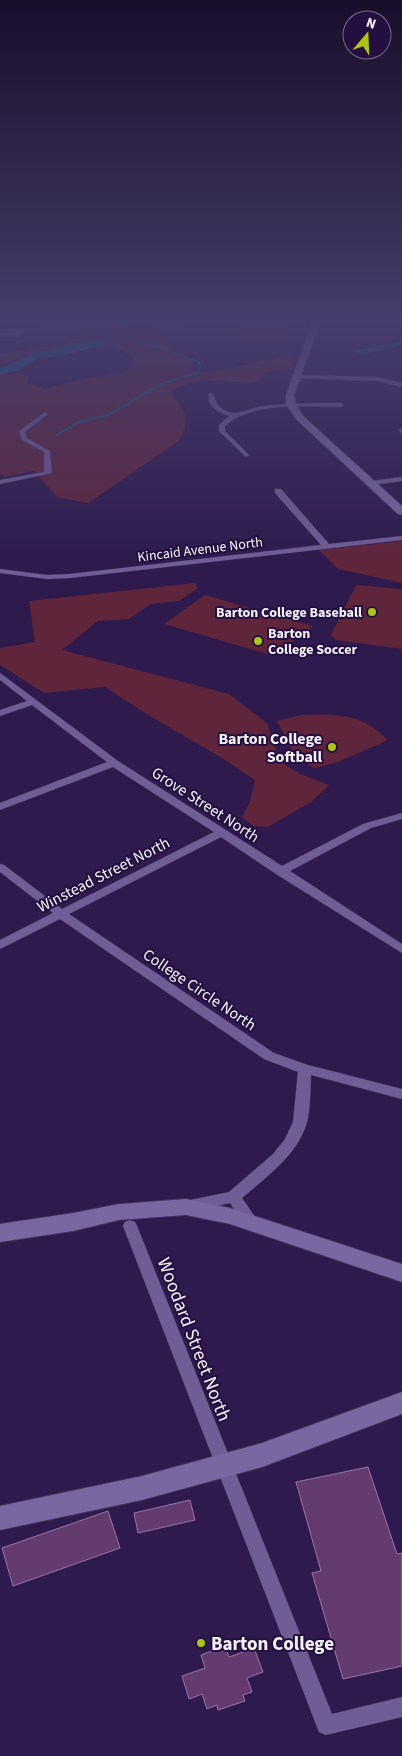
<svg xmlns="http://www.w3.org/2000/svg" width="402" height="1756" font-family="'Source Sans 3',sans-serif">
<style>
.green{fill:#5f253b}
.water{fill:#0e5d85}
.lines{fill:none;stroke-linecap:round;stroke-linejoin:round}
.stream{stroke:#0e5d85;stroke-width:2}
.building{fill:#633b6f;stroke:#9b73a7}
.street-casing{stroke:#433159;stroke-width:1}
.secondary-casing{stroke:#433159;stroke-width:2}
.street{fill:#705d96;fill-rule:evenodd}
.secondary{fill:#7a67a1;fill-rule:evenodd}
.poi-dot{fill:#adc60d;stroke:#240f41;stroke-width:2}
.labels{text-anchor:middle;stroke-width:4;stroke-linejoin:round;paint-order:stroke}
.far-street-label{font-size:14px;fill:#f5f3fa;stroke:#240f41}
.far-poi-label{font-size:14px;font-weight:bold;fill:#f5f3fa;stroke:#240f41;text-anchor:end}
.poi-label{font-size:16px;font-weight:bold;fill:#f5f3fa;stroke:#240f41;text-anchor:end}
.street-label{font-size:16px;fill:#f5f3fa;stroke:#240f41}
.near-street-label{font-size:19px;fill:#f5f3fa;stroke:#240f41}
.near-poi-label{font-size:19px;font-weight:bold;fill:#f5f3fa;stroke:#240f41;text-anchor:start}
</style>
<rect width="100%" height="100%" fill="#2e1a4c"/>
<path class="green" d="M29,320H95L166,334L165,340L194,362L191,370L205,373L294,355L292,369L266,372L259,381L250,383L203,380L177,387L171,393C185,411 191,419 179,441L88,503L57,497L34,471L4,477L0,473V374H21L30,377L27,383L45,389L83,379L123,373L134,365L133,355L124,352L106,340L80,341L31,355L0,368V354L60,344L82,336L69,330L44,327Z
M122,320H202L192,325L172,331Z
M244,320H294L285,341L234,338Z
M402,541V583L338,569L319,550Z
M195,583L198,588L179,601L151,604L129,619L98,621L62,650L229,694L267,723L280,761L300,774L329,785L311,802L268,827L253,826L242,817L250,802L255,780L222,758L148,715L105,687L44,693L0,665V648L35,642L29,601Z
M356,585L402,589V649L336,640L331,635Z
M205,595L313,626L274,656L164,624Z
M302,715C322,714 347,714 366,723C374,727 381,734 388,740L338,762L316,768L310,766L294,754L277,721Z"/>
<path class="water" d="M104,339L112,343L60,356L37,358L18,371L0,374V368L31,355L72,343Z
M402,341V346L361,354L352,351Z"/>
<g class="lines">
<path class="stream" d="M35,320L134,338L199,362L200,368L196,373L161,384L108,415L79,422L57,435"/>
</g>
<path class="building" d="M368,1467L397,1554L402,1553V1666L343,1679L312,1573L321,1571L296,1482Z
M190,1500L195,1520L138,1533L134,1513Z
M108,1511L120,1548L13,1586L2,1548Z
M225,1646L229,1657L254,1648L263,1672L247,1678L252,1692L243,1695L245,1701L218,1710L217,1705L207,1709L202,1694L189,1699L182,1676L205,1668L201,1655Z"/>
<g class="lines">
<defs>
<path id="street" d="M0,328L22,330L25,332L18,337H0V333H17L0,332Z
M296,375L377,377L402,383V387L377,381L294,378V376Z
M209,393H213C216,404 220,411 233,413C240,414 255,407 263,406C289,403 315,403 341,403L344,405L341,407C306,407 253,401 225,426V431L249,455L246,457L219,431V425L229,416C218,412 206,406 209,393Z
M45,412L48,414L47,415L25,432L27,438L50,451L52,473L0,484V480L44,472V452L22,440L19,431Z
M402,428V433L400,432L399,430Z
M402,477V481L371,485L367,483L371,481Z
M275,489H281L329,544L402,536V540L70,578L47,579L0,573V569L47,575L70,574L321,545L275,493Z
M0,673L118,761L282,866L363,824L402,813V819L371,828L290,871L402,944V953L276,874L221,837L69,914L274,1053L308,1065L402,1089V1099L311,1075C310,1090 311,1108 307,1122C298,1155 266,1177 242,1198L260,1224L258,1228C245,1233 237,1213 230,1203L190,1212L185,1210L183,1206L185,1202L190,1200L229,1192L273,1154L285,1139L293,1122L298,1072L264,1059L60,919L0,949V940L53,913L0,872V864L4,865L62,909L214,832L113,767L0,810V803L107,762L32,705L0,716V710L27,701L0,680Z
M130,1220L135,1222L137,1226L332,1714L402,1697V1717L326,1735L319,1732L123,1226L125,1222Z"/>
<path id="secondary" d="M313,320H321L294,395L296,404L303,416L402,506V515L398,514L297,420L286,404V395Z
M186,1199L230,1208L402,1264V1282L230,1224L186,1215L119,1220L73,1231L0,1242V1224L73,1213L119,1204Z
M402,1392V1414L262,1467L142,1500L0,1530V1506L142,1476L262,1443Z"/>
</defs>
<use href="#street" class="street-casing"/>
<use href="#secondary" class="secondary-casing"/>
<use href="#street" class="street"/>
<use href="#secondary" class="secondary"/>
</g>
<linearGradient id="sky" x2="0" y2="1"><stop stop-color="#190e2a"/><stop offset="0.57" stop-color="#463e6c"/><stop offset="1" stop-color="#463e6c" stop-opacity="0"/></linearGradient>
<rect width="402" height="565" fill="url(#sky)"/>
<g class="poi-dot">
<circle cx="372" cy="612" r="5"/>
<circle cx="258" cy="641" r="5"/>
<circle cx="332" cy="747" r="5"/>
<circle cx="201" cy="1643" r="5"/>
</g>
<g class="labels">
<g class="far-street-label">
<text transform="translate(200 549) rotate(-7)" y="5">Kincaid Avenue North</text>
</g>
<g class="far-poi-label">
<text x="362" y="617">Barton College Baseball</text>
<text x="268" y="638" text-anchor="start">Barton<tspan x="268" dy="16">College Soccer</tspan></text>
</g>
<g class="poi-label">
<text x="322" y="744">Barton College<tspan x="322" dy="18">Softball</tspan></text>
</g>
<g class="street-label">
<text transform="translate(206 804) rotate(33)" y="6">Grove Street North</text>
<text transform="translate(103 874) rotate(-27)" y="6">Winstead Street North</text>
<text transform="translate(200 989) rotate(34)" y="6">College Circle North</text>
</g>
<g class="near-street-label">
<text transform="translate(195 1339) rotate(69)" y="7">Woodard Street North</text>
</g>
<g class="near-poi-label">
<text x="211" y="1650">Barton College</text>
</g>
</g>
<g transform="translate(367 35) rotate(19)"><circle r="24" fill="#240f41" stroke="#786a8b"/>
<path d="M0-4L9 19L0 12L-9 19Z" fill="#adc60d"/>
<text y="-8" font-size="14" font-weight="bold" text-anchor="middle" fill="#f5f3fa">N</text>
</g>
</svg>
